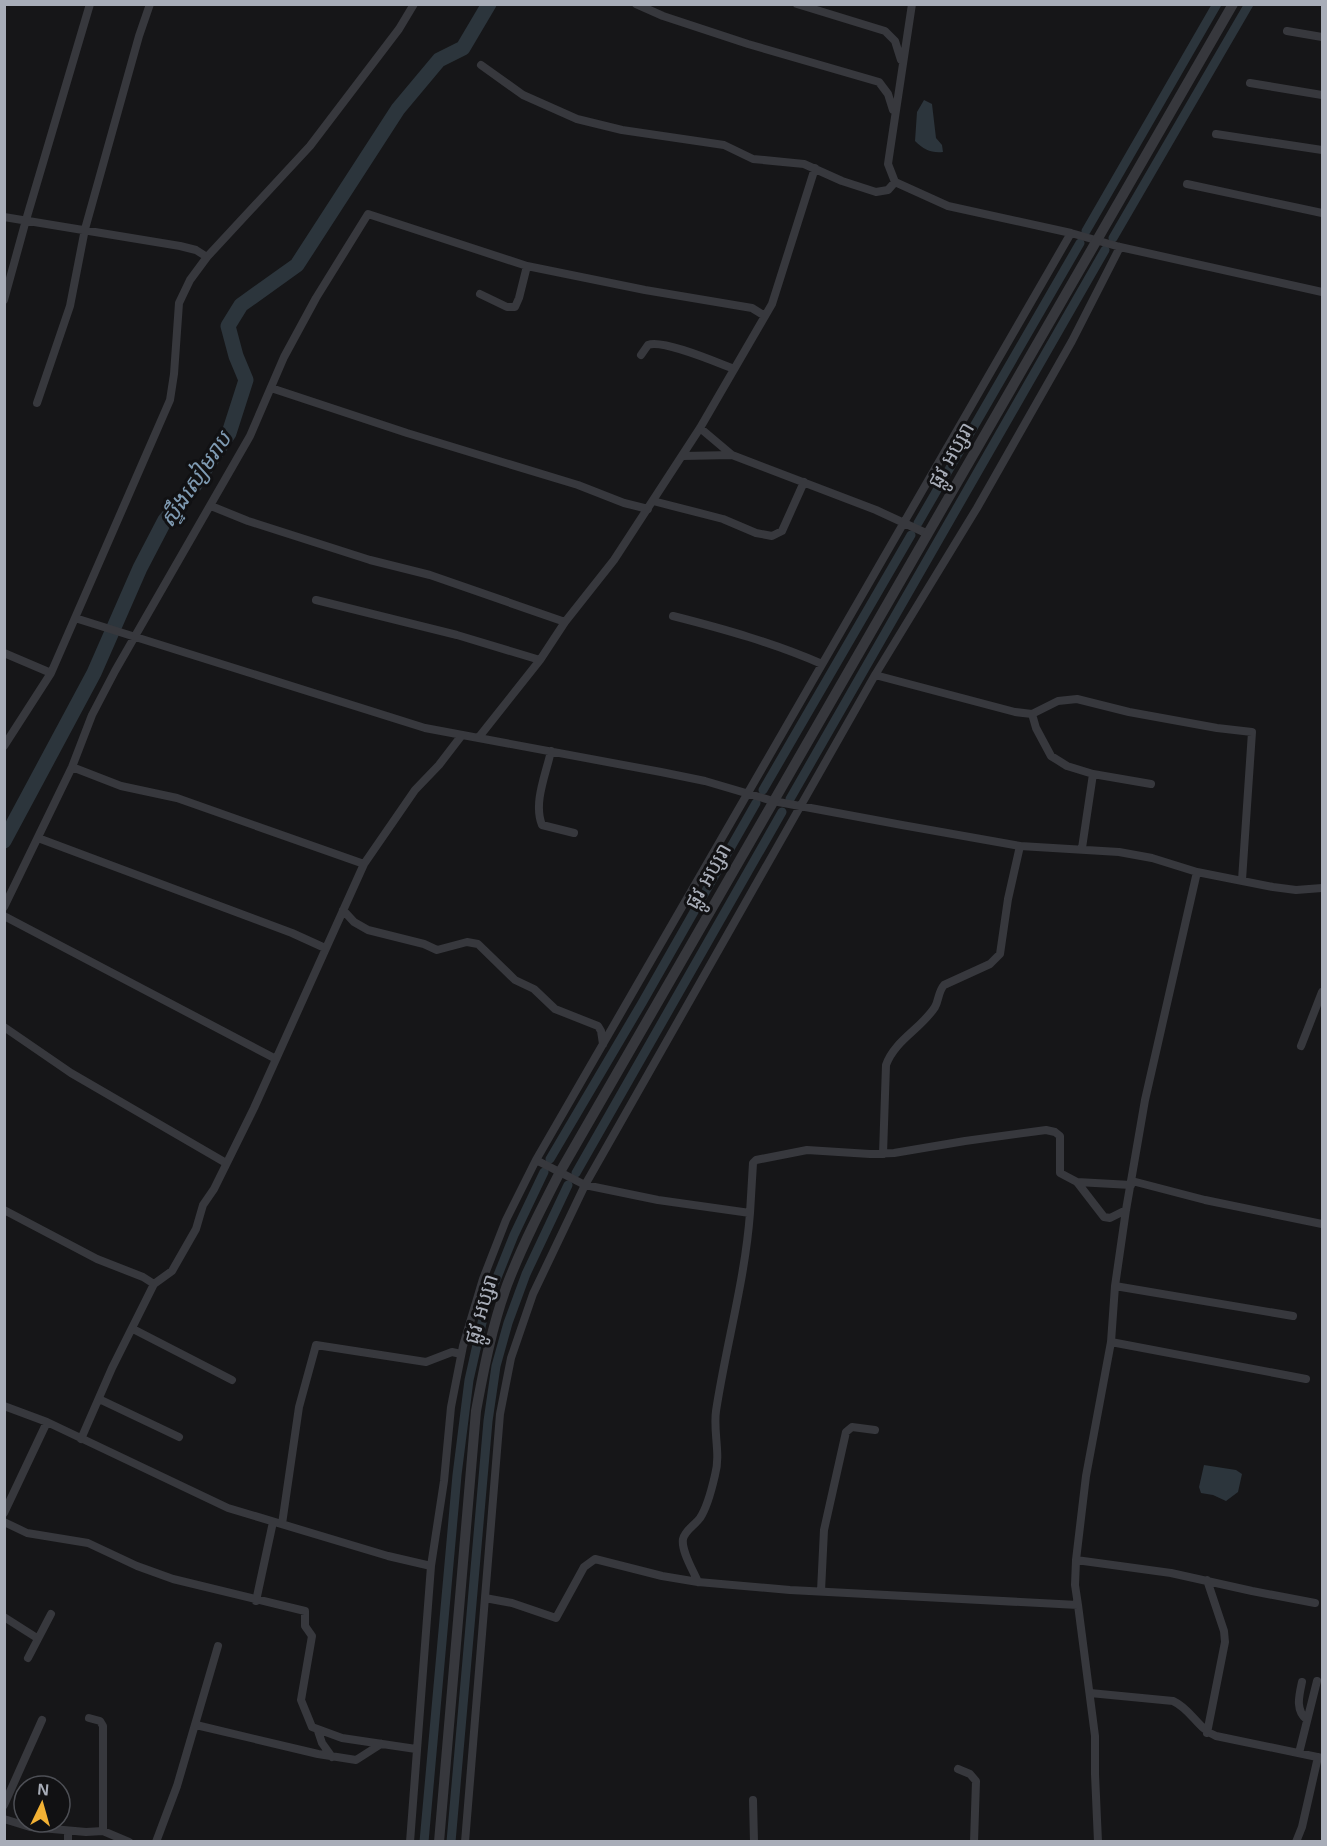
<svg xmlns="http://www.w3.org/2000/svg" width="1327" height="1846" font-family="Arial,'Noto Sans Khmer',sans-serif">
<style>
.water{fill:#2c353c}
.lines{fill:none;stroke-linecap:round;stroke-linejoin:round}
.canal{stroke:#2c353c;stroke-width:9}
.river{stroke:#2c353c;stroke-width:15}
.minor{stroke:#37383d;stroke-width:8}
.tertiary{stroke:#37383d;stroke-width:10}
.labels{text-anchor:middle;stroke-width:6;stroke-linejoin:round;paint-order:stroke}
.street-label{font-size:21px;fill:#a8adb8;stroke:#111113}
.water-label{font-size:22px;font-style:italic;fill:#7f9bb3;stroke:#111113}
</style>
<rect width="100%" height="100%" fill="#161618"/>
<path class="water" d="M924,100L932,104L936,138L942,145L943,152C931,153 924,150 915,141L917,112Z
M1204,1465L1236,1470L1242,1474L1238,1492L1226,1501L1213,1495L1201,1493L1199,1487Z"/>
<g class="lines">
<path class="canal" d="M1086,231L1217,4
M1113,238L1249,4
M918,523L1080,243
M763,790L911,535
M790,799L1105,250
M550,1159L642,1003L756,803
M576,1173L782,812
M424,1842L457,1475L469,1380L486,1305L514,1235L544,1172
M451,1842L488,1421L496,1366L508,1323L526,1274L568,1185"/>
<path class="river" d="M4,841L94,673L140,568L165,520L194,486L229,433L246,380L236,356L228,326L241,305L297,265L398,109L439,60L463,48L489,4"/>
<path class="minor" d="M636,4L663,16L748,44L879,82L888,94L893,110
M797,4L885,31L895,41L901,60
M912,4L889,157L888,164L895,182L948,206L1071,233L1120,247L1322,292
M1287,31L1322,37
M481,65L523,95L577,119L622,130L724,145L753,159L804,164L842,181L876,192L888,190L895,182
M1250,83L1322,95
M1216,134L1322,150
M1187,184L1322,213
M4,217L180,246L196,250L207,257
M480,294L507,307H515L519,298L527,266
M4,300L26,220L90,4
M641,355L648,345C663,339 718,363 734,369
M271,388L407,433L578,485L624,503L648,509
M37,403L70,306L85,229L139,36L150,4
M700,428L732,455L876,510L928,534
M683,456L732,455
M653,501L723,519L756,533L772,536L782,531L804,482
M211,506L248,521L370,560L430,575L565,622
M316,600L457,635L540,660
M673,616C724,629 774,643 822,664
M75,618L425,728L661,772L705,781L773,801L902,825L1020,846L1119,852L1152,858L1197,872L1273,887L1296,890L1322,888
M4,653L51,673
M875,675L1015,712L1032,714L1058,701L1077,699L1129,712L1217,728L1252,732L1242,880
M1032,714L1036,728L1051,756L1067,766L1093,774
M479,737L540,660L565,622L614,560L700,428L772,304L815,168
M4,746L51,673L170,400L174,374L179,303L190,280L207,257L310,146L399,29L414,4
M551,751C546,774 533,803 542,825L574,833
M72,767L121,786L177,798L364,864
M38,838L292,933L325,948
M1082,848L1093,774L1151,784
M4,907L72,767L92,715L115,671L250,436L284,357L316,298L368,214L527,266L645,290L752,308L765,316
M343,910L354,922L368,930L424,944L437,950L467,942L478,944L515,980L534,989L555,1009L598,1026L601,1031L603,1044
M4,916L276,1059
M4,1027L71,1073L226,1163
M1301,1046L1322,992
M883,1154L886,1065C895,1040 921,1029 935,1007C939,1000 938,992 944,985L990,964L1000,954L1008,899L1020,846
M536,1160L585,1185L658,1200L750,1213L753,1163L756,1160L807,1150L870,1154L894,1153L965,1141L1046,1130L1055,1132L1060,1136V1173L1077,1182L1104,1217L1110,1218L1126,1210
M1132,1181L1205,1200L1322,1224
M1077,1182L1131,1185
M4,1210L97,1259L143,1277L154,1284
M1115,1286L1293,1316
M133,1329L232,1380
M1111,1342L1306,1379
M99,1399L179,1437
M4,1406L47,1422L228,1508L388,1556L431,1566
M81,1439L112,1368L154,1284L172,1271L196,1229L203,1205L214,1189L254,1108L364,864L415,790L439,765L462,735
M4,1513L47,1422
M4,1522L27,1533L88,1543L137,1566L173,1579L305,1611V1626L312,1636L301,1700L312,1727L342,1738L416,1749
M282,1524L299,1407L316,1345L426,1362L452,1352L461,1354
M1076,1560L1171,1573L1252,1591L1315,1603
M1207,1580L1224,1631L1225,1642L1207,1733
M698,1582C693,1570 681,1551 683,1539C685,1530 695,1525 700,1518C708,1506 712,1488 715,1475C721,1454 713,1432 716,1411C726,1345 745,1280 750,1213
M821,1591L824,1530L846,1432L852,1427L875,1430
M485,1598L512,1603L556,1618L584,1567L595,1559L662,1576L698,1582L790,1590L1078,1605L1075,1585L1076,1560L1086,1476L1111,1342L1115,1286L1126,1210L1145,1100L1197,872
M256,1601L273,1522
M1078,1605L1095,1736V1774L1098,1842
M4,1617L37,1638
M28,1658L51,1614
M1302,1682C1299,1696 1295,1710 1307,1720
M1090,1693L1173,1701C1191,1709 1198,1729 1216,1736L1322,1758
M89,1718L100,1721L103,1726V1831
M196,1725L318,1754L356,1760L381,1744
M318,1731L322,1743L332,1757
M1299,1753L1317,1681
M958,1769L970,1774L976,1781L974,1842
M753,1800L754,1842
M4,1805L42,1720
M4,1819L30,1827L86,1832L103,1831L129,1842
M68,1842V1831
M156,1842L177,1786L218,1646
M410,1842L431,1566L444,1481L451,1407L463,1346L483,1279L506,1220L536,1160L1071,233
M465,1842L500,1414L511,1358L533,1294L585,1185L875,675L977,508L1072,341L1120,247
M1296,1842L1302,1827L1318,1757"/>
<path class="tertiary" d="M439,1842L476,1411C484,1368 492,1326 507,1285C522,1246 541,1209 560,1172L1233,4"/>
</g>
<g class="labels">
<g class="street-label">
<text transform="translate(951 455) rotate(-60)" y="7">ផ្លូវ អប្សរា</text>
<text transform="translate(708 876) rotate(-60)" y="7">ផ្លូវ អប្សរា</text>
<text transform="translate(481 1309) rotate(-73)" y="7">ផ្លូវ អប្សរា</text>
</g>
<g class="water-label">
<text transform="translate(195 479) rotate(-56)" y="8">ស្ទឹងសៀមរាប</text>
</g>
</g>
<rect width="1327" height="1846" fill="none" stroke="#a8adb8" stroke-width="12"/>
<g transform="translate(42 1804) rotate(5)"><circle r="28" fill="#111113" stroke="#4d4f55" stroke-width="1.5"/>
<path d="M0-4.5L10 22L0 15L-10 22Z" fill="#f2b134"/>
<text y="-9" font-size="16" font-weight="bold" text-anchor="middle" fill="#a8adb8">N</text>
</g>
</svg>
